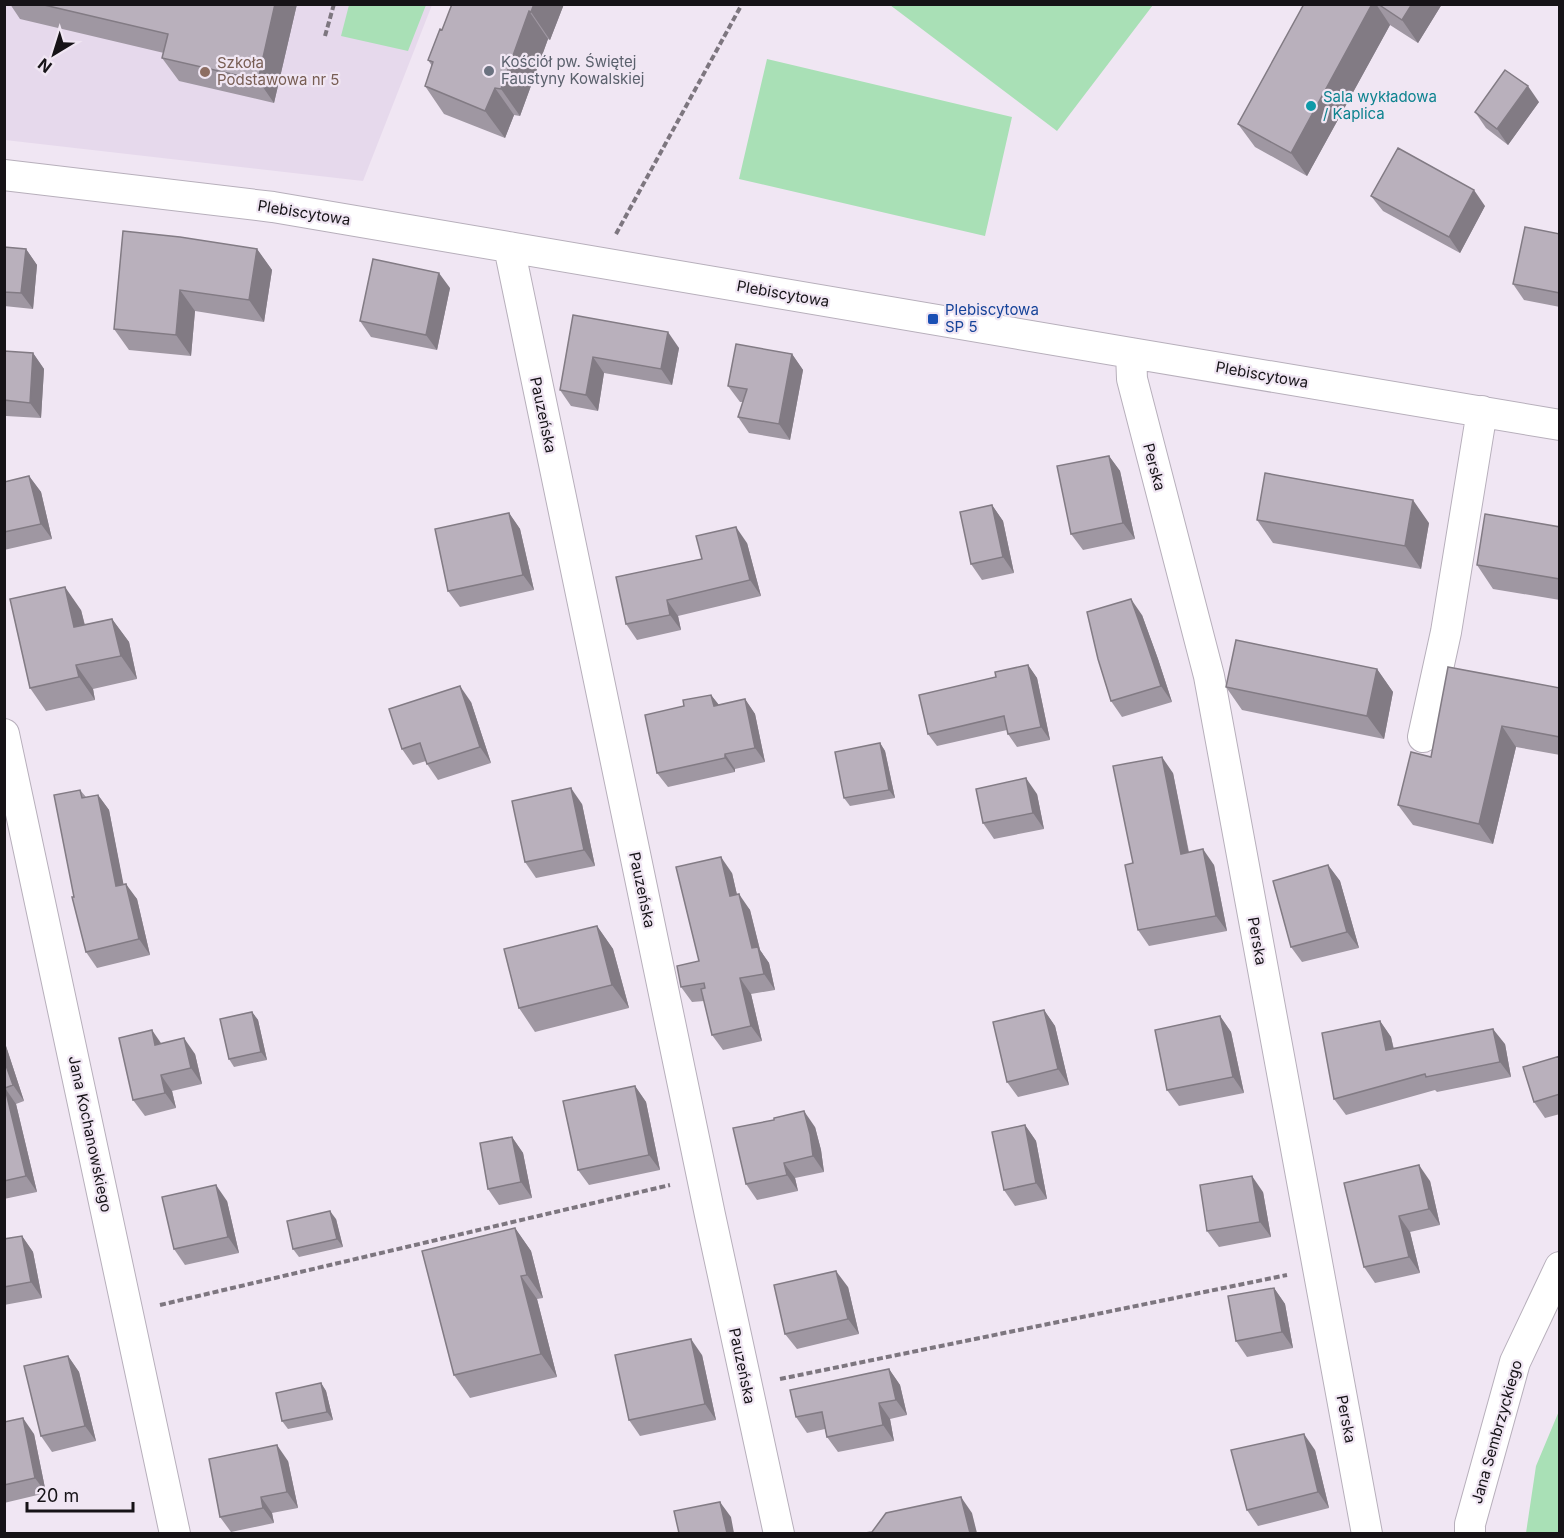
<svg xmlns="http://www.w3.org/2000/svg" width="1564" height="1538" font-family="Inter,sans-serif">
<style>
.built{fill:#e6d9ec}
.green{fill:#a9e0b6}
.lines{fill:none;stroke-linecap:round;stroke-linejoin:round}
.street-casing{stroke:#b7afbb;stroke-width:32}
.path{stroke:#7d767f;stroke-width:4;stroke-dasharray:6 3;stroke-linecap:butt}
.street{stroke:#fff;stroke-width:30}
.wall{fill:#9f97a2}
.shaded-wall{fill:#827b84}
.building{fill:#b9b0bc;stroke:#827b84;stroke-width:1.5}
.worship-dot{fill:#6b7280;stroke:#f0e6f3;stroke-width:2}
.education-dot{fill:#8d6e63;stroke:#f0e6f3;stroke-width:2}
.culture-dot{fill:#0f9aa8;stroke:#f0e6f3;stroke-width:2}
.transit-dot{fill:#1a4fb4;stroke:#f0e6f3;stroke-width:2}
.labels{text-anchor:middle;stroke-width:4.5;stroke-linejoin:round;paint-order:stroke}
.worship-label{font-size:15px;fill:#5b616d;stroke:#f0e6f3;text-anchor:start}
.education-label{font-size:15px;fill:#785e54;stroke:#f0e6f3;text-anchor:start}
.culture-label{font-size:15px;fill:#0d838f;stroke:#f0e6f3;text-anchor:start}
.street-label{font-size:15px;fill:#161317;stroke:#f0e6f3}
.transit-label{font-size:15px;fill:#164399;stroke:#f0e6f3;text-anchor:start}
</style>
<rect width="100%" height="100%" fill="#f0e6f3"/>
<path class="built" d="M5,5H432L363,181L5,140Z"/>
<path class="green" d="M349,5V4L426,5L408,51L341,36Z
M890,5H1153L1057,131Z
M767,59L1012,117L985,236L739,179Z
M1559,1411V1533H1526L1536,1466Z"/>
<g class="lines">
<defs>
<path id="street" d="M4,175L273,207L1131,353L1560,425
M509,247L710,1215L779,1534
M1131,353L1132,379L1209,676L1367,1534
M4,734L175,1534
M1423,737L1446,632L1482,411
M1470,1534V1524L1515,1362L1560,1267"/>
</defs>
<use href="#street" class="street-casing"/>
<path class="path" d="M325,36L334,4
M616,234L742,4
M160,1305L670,1185
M780,1379L1287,1275"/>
<use href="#street" class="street"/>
</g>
<path class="wall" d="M10,4H297L274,103L179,81L162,58L164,53L20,19Z
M452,4H564L550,40L548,39L520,116L514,115L505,138L444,114L425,86L432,66L428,60L442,30Z
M1304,4H1442L1418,43L1390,25L1307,176L1255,147L1238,124Z
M1539,102L1508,145L1486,128L1475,112Z
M1371,196L1485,206L1460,253L1383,211Z
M123,231L257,249L272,270L264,322L195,311L191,356L129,350L114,329Z
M1560,234V307L1524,300L1513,284Z
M4,247L26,249L37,265L33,309L4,306Z
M450,288L437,350L371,337L360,321Z
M573,315L679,348L672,385L604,373L598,411L571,406L560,390Z
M33,353L44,369L41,418L6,416L4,413V400Z
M792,354L803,370L790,440L749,433L738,417L743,402H740L728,386Z
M1109,456L1120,471L1135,539L1083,550L1071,534Z
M29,476L41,492L52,539L4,550V482Z
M992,505L1003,521L1014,573L982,580L971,564Z
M509,513L520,529L534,590L460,607L448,591Z
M1257,520L1429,523L1421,569L1273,543Z
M1560,527V600L1493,589L1477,565Z
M747,543L761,596L678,616L681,630L637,640L626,624L702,559Z
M81,610L85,625L112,619L129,642L137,679L93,689L95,700L46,711L30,688Z
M1142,615L1158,659L1172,702L1122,717L1111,701Z
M1028,665L1037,678L1050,740L1017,747L1008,734L1007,730L937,746L928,734L996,677Z
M1377,669L1393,692L1384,739L1242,710L1226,687Z
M1560,688V755L1516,747L1493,844L1413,825L1398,805L1431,757Z
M711,695L719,705L745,699L755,714L765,762L735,769V772L668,787L657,773L684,706Z
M471,702L491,763L438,780L427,764L426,761L413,765L402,749Z
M880,743L885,751L895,798L850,806L844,798Z
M1173,773L1189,852L1214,865L1227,931L1149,946L1138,930L1133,863Z
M80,790L86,797L98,795L109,810L123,884L137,899L150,955L97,968L86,952L74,897Z
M1037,794L1044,829L994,839L983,823Z
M582,804L595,866L536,878L525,862Z
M1328,865L1340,881L1359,948L1302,962L1291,947Z
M732,873L737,895L750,910L760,950L769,963L775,990L751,994L762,1041L723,1050L712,1035L704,1001L692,1002L681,987L699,961Z
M597,926L613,949L629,1008L535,1032L519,1008Z
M1044,1010L1055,1026L1069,1085L1018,1097L1007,1082Z
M252,1012L258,1020L267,1060L234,1067L229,1059Z
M1220,1016L1231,1032L1244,1093L1179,1106L1167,1090Z
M1380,1021L1391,1037L1394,1049L1505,1044L1511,1077L1437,1092L1435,1090L1346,1115L1334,1099Z
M161,1043L195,1054L202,1084L172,1091L176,1108L145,1116L133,1100Z
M4,1044L6,1046L24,1101L16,1104L37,1192L4,1199Z
M1560,1056V1114L1545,1118L1534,1102Z
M635,1086L646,1102L660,1170L589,1185L578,1170Z
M1025,1125L1036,1141L1047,1199L1015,1206L1004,1190Z
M815,1127L821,1150L824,1172L795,1178L798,1191L757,1200L746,1184Z
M512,1137L523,1153L532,1198L499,1205L488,1189Z
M1430,1181L1440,1225L1410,1232L1420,1273L1375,1283L1364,1267L1344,1183Z
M1263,1192L1271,1237L1219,1247L1207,1231Z
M227,1201L239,1253L185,1265L174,1249Z
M336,1219L343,1247L299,1257L293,1249Z
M515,1228L531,1251L543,1298L537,1299L557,1377L470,1398L454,1375Z
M22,1236L33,1252L42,1298L4,1305V1239Z
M848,1287L859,1334L797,1349L785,1334Z
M1274,1288L1285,1304L1293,1348L1247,1357L1236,1341Z
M702,1355L716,1420L640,1436L629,1420Z
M68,1356L79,1372L96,1441L52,1452L41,1436Z
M889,1369L900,1385L907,1415L890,1419L894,1441L838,1452L827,1437L825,1429L807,1433L796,1417Z
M321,1383L326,1391L333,1420L288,1429L282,1421Z
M4,1422L34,1434L46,1493L4,1503Z
M1315,1450L1329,1508L1258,1526L1247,1510Z
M288,1461L298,1508L272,1513L274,1523L231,1532L220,1517Z"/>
<path class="shaded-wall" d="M275,4H297L274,103L258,80Z
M534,4H564L550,40L531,12Z
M1372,4H1376L1390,25L1307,176L1291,153Z
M1412,4H1442L1418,43L1402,20Z
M529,11L548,39L520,116L501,89Z
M1528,86L1539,102L1508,145L1497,129Z
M495,88L514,115L505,138L485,111Z
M1474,190L1485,206L1460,253L1449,237Z
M26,249L37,265L33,309L21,293Z
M257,249L272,270L264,322L249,300Z
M439,273L450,288L437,350L426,335Z
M180,290L195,311L191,356L176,335Z
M668,332L679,348L672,385L661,369Z
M33,353L44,369L41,418L30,403Z
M792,354L803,370L790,440L779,424Z
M593,357L604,373L598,411L586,395Z
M1109,456L1120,471L1135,539L1123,523Z
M29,476L41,492L52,539L41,524Z
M1413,500L1429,523L1421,569L1405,546Z
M992,505L1003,521L1014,573L1003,557Z
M509,513L520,529L534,590L523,575Z
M736,527L747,543L761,596L750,580Z
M65,587L81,610L91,651L74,627Z
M1131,599L1142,615L1158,659L1172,702L1161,686Z
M667,600L678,616L681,630L670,615Z
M112,619L129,642L137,679L121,656Z
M76,665L93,689L95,700L79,677Z
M1028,665L1037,678L1050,740L1041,727Z
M1377,669L1393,692L1384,739L1367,716Z
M460,686L471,702L491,763L480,747Z
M711,695L722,709L714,706Z
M745,699L755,714L765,762L755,748Z
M1502,726L1516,747L1493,844L1479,824Z
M880,743L885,751L895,798L889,790Z
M725,754L735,769V772L725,758Z
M1162,757L1173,773L1192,870L1181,854Z
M1026,778L1037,794L1044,829L1033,813Z
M571,788L582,804L595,866L584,850Z
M98,795L109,810L127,902L116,886Z
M1203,849L1214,865L1227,931L1216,916Z
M721,857L732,873L741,912L730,896Z
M1328,865L1340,881L1359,948L1347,932Z
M126,884L137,899L150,955L139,939Z
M739,894L750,910L760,950L769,963L775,990L764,974L752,948Z
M597,926L613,949L629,1008L612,985Z
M740,978L751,994L762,1041L751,1026Z
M1044,1010L1055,1026L1069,1085L1058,1069Z
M252,1012L258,1020L267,1060L261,1052Z
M1220,1016L1231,1032L1244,1093L1233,1077Z
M1380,1021L1391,1037L1397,1066L1386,1050Z
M1493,1029L1505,1044L1511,1077L1500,1062Z
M152,1030L163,1046L155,1045Z
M184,1038L195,1054L202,1084L191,1068Z
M4,1044L6,1046L24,1101L13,1085L4,1060Z
M161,1075L172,1091L176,1108L165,1093Z
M635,1086L646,1102L660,1170L649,1155Z
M5,1088L16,1104L37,1192L26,1176Z
M804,1111L815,1127L821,1150L824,1172L813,1156Z
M1025,1125L1036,1141L1047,1199L1036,1183Z
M512,1137L523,1153L532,1198L521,1182Z
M784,1163L795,1178L798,1191L787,1175Z
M1419,1165L1430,1181L1440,1225L1429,1209Z
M1252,1176L1263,1192L1271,1237L1260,1222Z
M216,1185L227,1201L239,1253L228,1237Z
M330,1211L336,1219L343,1247L337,1239Z
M1399,1216L1410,1232L1420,1273L1409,1257Z
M515,1228L531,1251L543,1298L527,1275Z
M22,1236L33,1252L42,1298L31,1282Z
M836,1271L848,1287L859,1334L848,1319Z
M521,1276L537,1299L557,1377L541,1354Z
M1274,1288L1285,1304L1293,1348L1282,1332Z
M691,1339L702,1355L716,1420L705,1404Z
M68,1356L79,1372L96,1441L85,1426Z
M889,1369L900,1385L907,1415L896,1400Z
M321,1383L326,1391L333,1420L327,1412Z
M879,1403L890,1419L894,1441L883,1425Z
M23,1418L34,1434L46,1493L35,1478Z
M1304,1434L1315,1450L1329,1508L1318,1492Z
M277,1445L288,1461L298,1508L287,1492Z
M261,1497L272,1513L274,1523L263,1508Z
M961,1497L972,1513L977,1533H970Z
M720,1502L731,1517L734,1533H727Z"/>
<path class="building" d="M40,4H275L258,80L162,58L168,34Z
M452,4H534L531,12L529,11L501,89L495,88L485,111L425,86L433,62L428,60L440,29L442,30Z
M1304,4H1372L1291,153L1238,124Z
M1378,4H1412L1402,20Z
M1505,70L1528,86L1497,129L1475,112Z
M1398,148L1474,190L1449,237L1371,196Z
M1525,227L1560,234V293L1513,284Z
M123,231L180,237L257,249L249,300L180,290L176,335L114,329Z
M4,247L26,249L21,293L4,292Z
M373,259L439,273L426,335L360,321Z
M573,315L668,332L661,369L593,357L586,395L560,390Z
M736,344L792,354L779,424L738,417L747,389L728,386Z
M4,351L33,353L30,403L4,400Z
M1109,456L1123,523L1071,534L1057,466Z
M1265,473L1413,500L1405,546L1257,520Z
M29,476L41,524L4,532V482Z
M992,505L1003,557L971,564L960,512Z
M509,513L523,575L448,591L435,529Z
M1485,514L1560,527V579L1477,565Z
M736,527L750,580L667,600L670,615L626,624L616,577L702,559L696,536Z
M65,587L74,627L112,619L121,656L76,665L79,677L30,688L10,599Z
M1131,599L1147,644L1161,686L1111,701L1098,659L1087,612Z
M1236,640L1377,669L1367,716L1226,687Z
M1028,665L1041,727L1008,734L1004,716L928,734L919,695L996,677L995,672Z
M1448,667L1560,688V737L1502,726L1479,824L1398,805L1411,752L1431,757Z
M460,686L480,747L427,764L420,743L402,749L389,709Z
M711,695L714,706L745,699L755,748L725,754V758L657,773L645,715L684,706L683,700Z
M880,743L889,790L844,798L835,752Z
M1162,757L1181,854L1203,849L1216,916L1138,930L1125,865L1133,863L1113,766Z
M1026,778L1033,813L983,823L976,789Z
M571,788L584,850L525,862L512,801Z
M80,790L82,798L98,795L116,886L126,884L139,939L86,952L72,897H74L54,795Z
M721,857L730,896L739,894L752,948L758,947L764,974L740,978L751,1026L712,1035L701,989L705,988L704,983L681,987L677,966L699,961L676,867Z
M1328,865L1347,932L1291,947L1273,881Z
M597,926L612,985L519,1008L504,949Z
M1044,1010L1058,1069L1007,1082L993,1022Z
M252,1012L261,1052L229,1059L220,1019Z
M1220,1016L1233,1077L1167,1090L1155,1030Z
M1380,1021L1386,1050L1493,1029L1500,1062L1426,1077L1425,1074L1334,1099L1322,1033Z
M152,1030L155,1045L184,1038L191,1068L161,1075L165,1093L133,1100L119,1038Z
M1560,1056V1094L1534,1102L1523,1067Z
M4,1060L13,1085L5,1088L26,1176L4,1181Z
M635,1086L649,1155L578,1170L563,1101Z
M804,1111L810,1134L813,1156L784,1163L787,1175L746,1184L733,1128L774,1120V1118Z
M1025,1125L1036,1183L1004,1190L992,1132Z
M512,1137L521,1182L488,1189L480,1143Z
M1419,1165L1429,1209L1399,1216L1409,1257L1364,1267L1344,1183Z
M1252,1176L1260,1222L1207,1231L1200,1185Z
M216,1185L228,1237L174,1249L162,1197Z
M330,1211L337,1239L293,1249L287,1221Z
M515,1228L527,1275L521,1276L541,1354L454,1375L422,1251Z
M22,1236L31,1282L4,1287V1239Z
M836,1271L848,1319L785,1334L774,1285Z
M1274,1288L1282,1332L1236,1341L1228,1296Z
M691,1339L705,1404L629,1420L615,1355Z
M68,1356L85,1426L41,1436L24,1366Z
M889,1369L896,1400L879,1403L883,1425L827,1437L822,1412L796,1417L790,1390Z
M321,1383L327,1412L282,1421L276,1393Z
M23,1418L35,1478L4,1485V1422Z
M1304,1434L1318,1492L1247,1510L1231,1450Z
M277,1445L287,1492L261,1497L263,1508L220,1517L209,1459Z
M961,1497L970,1533H865L872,1532L886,1513Z
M720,1502L727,1533H679L674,1511Z"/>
<circle class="worship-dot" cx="489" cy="71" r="6"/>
<circle class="education-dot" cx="205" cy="72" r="6"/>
<circle class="culture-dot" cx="1311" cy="106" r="6"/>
<rect class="transit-dot" x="927" y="313" width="12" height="12" rx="3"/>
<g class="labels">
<g class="worship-label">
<text x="501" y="67">Kościół pw. Świętej<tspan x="501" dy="17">Faustyny Kowalskiej</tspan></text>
</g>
<g class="education-label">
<text x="217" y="68">Szkoła<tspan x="217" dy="17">Podstawowa nr 5</tspan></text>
</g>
<g class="culture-label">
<text x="1323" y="102">Sala wykładowa<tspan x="1323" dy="17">/ Kaplica</tspan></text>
</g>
<g class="street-label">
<text transform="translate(304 213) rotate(9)" y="5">Plebiscytowa</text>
<text transform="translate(783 294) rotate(10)" y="5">Plebiscytowa</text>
<text transform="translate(1262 375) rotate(10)" y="5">Plebiscytowa</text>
<text transform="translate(543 415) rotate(78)" y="5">Pauzeńska</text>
<text transform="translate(1154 467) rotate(75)" y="5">Perska</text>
<text transform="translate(642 890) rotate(78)" y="5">Pauzeńska</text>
<text transform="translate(1257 941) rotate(80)" y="5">Perska</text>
<text transform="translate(90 1134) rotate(78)" y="5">Jana Kochanowskiego</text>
<text transform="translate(742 1366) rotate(78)" y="5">Pauzeńska</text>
<text transform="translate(1346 1419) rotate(79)" y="5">Perska</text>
<text transform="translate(1497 1432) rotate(-74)" y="5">Jana Sembrzyckiego</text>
</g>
<g class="transit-label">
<text x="945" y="315">Plebiscytowa<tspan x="945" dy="17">SP 5</tspan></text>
</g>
</g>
<rect width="1564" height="1538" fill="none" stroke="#161317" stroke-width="12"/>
<g transform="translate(54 54) rotate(218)" stroke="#f0e6f3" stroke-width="4.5" paint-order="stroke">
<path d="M0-4.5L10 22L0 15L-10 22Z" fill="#161317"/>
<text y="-9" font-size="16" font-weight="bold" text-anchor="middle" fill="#161317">N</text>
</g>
<path d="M27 1502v9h106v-9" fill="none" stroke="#161317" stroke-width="3"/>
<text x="36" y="1502" font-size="18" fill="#161317" stroke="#f0e6f3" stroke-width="4.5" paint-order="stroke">20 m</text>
</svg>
